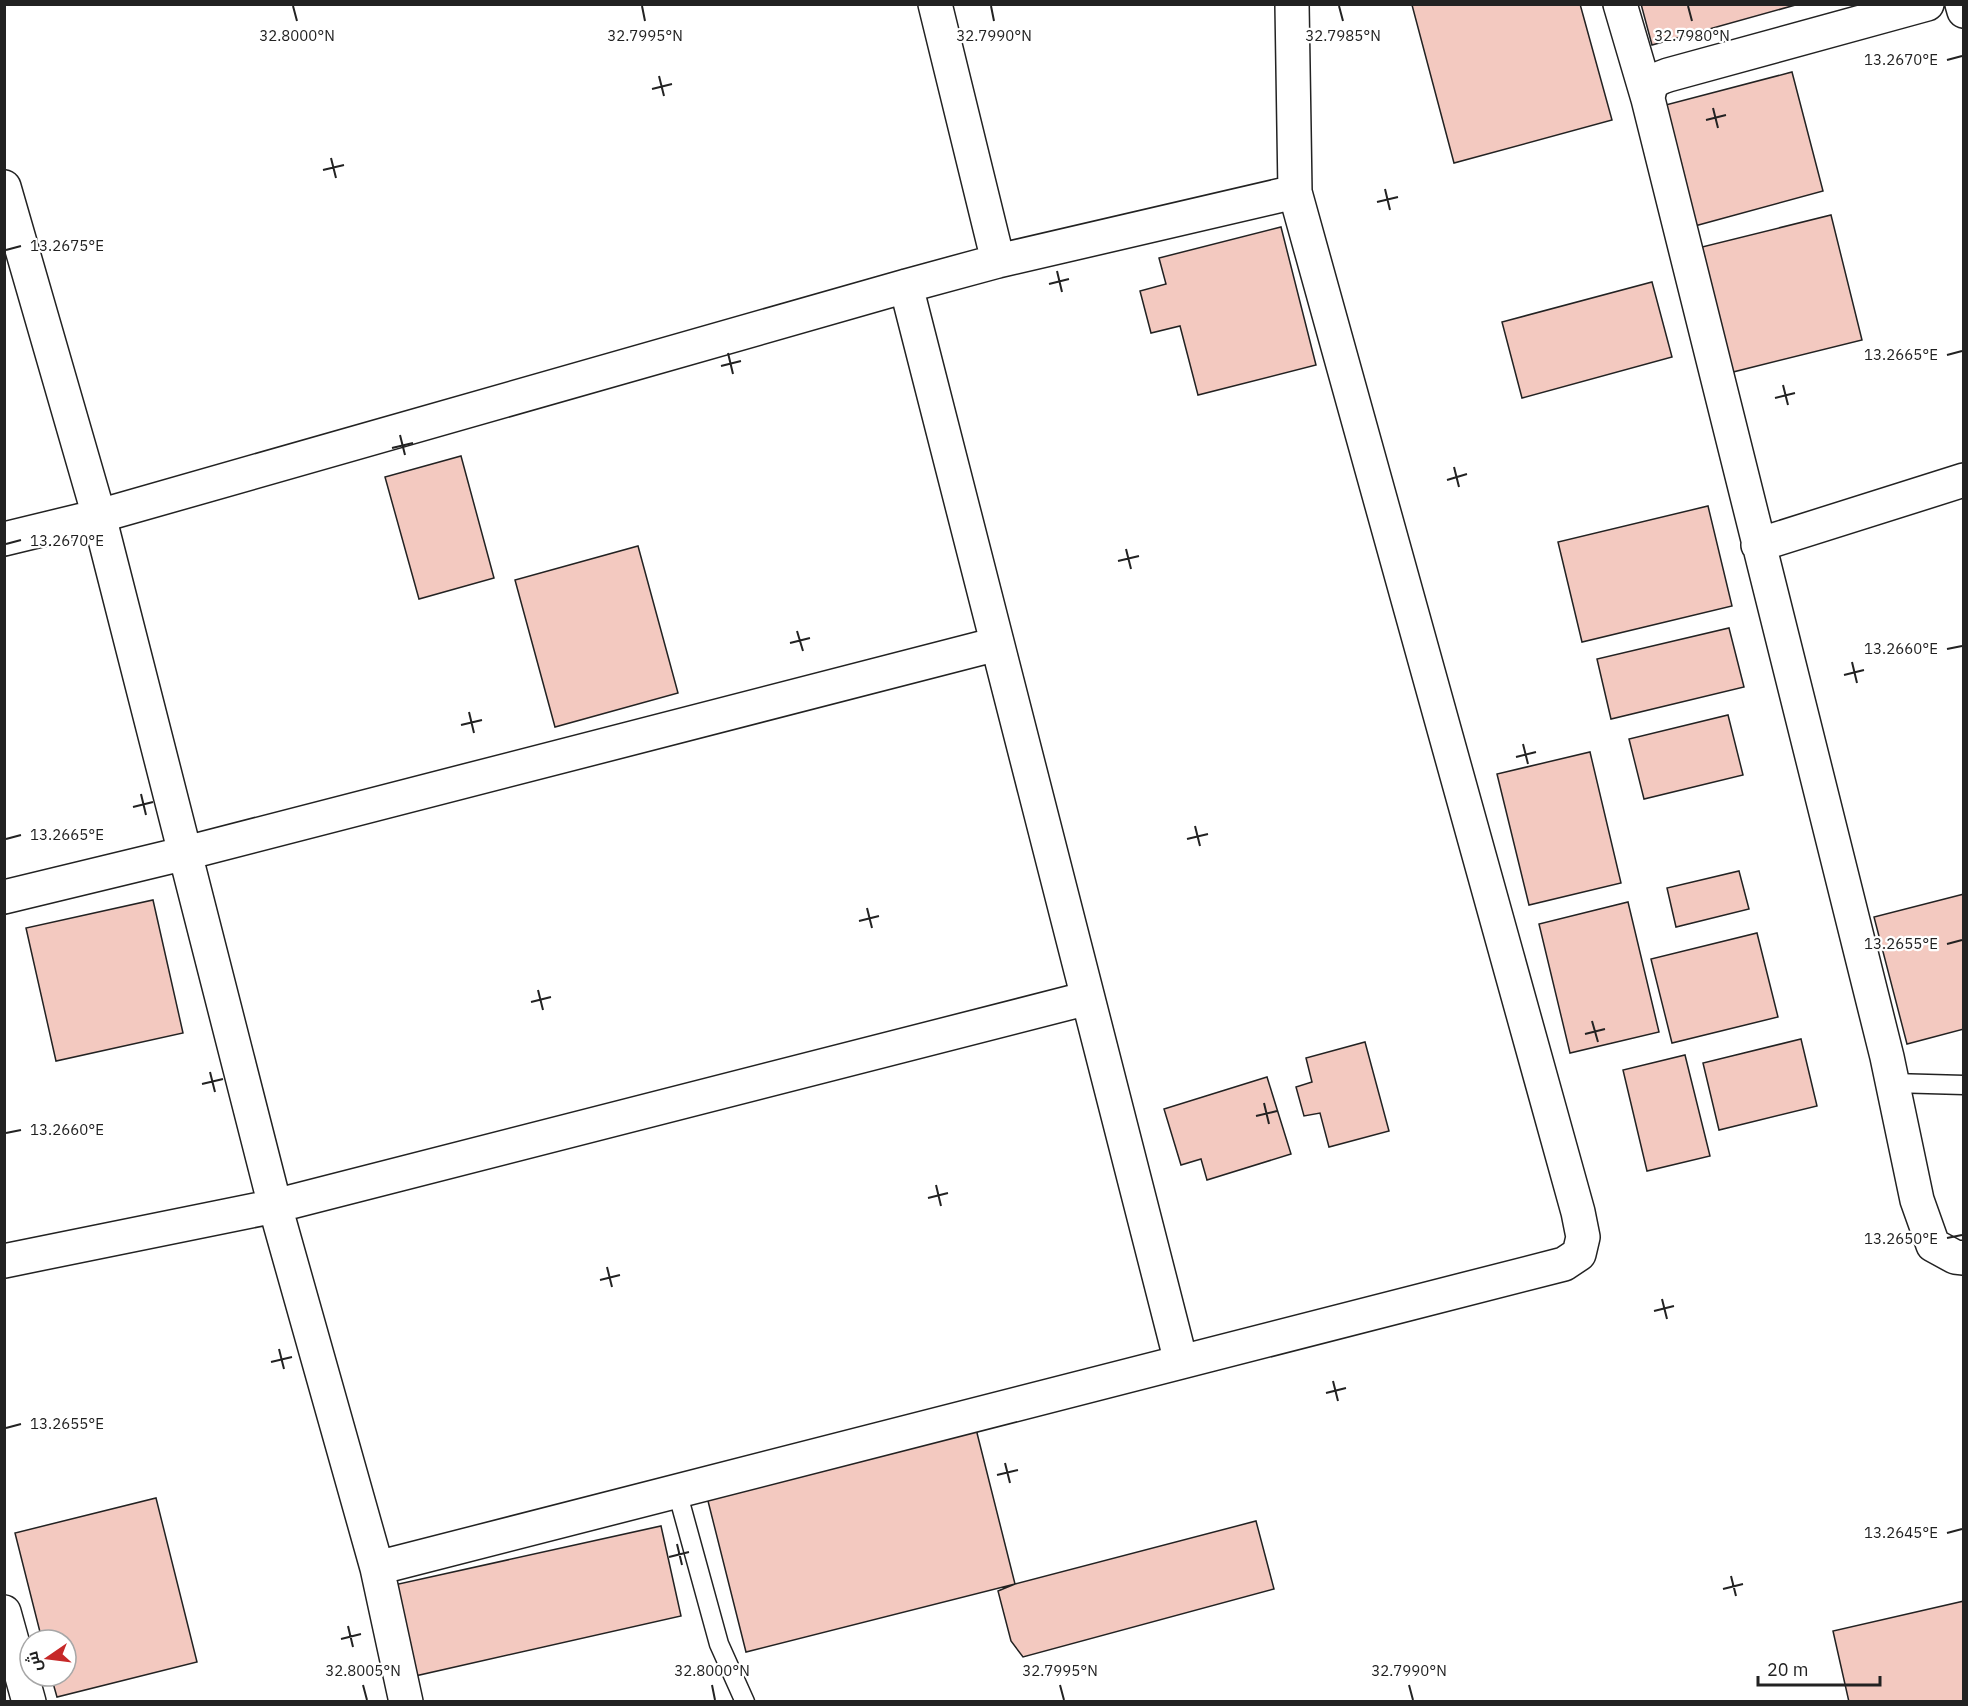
<svg xmlns="http://www.w3.org/2000/svg" width="1968" height="1706" font-family="'IBM Plex Sans',Cairo,sans-serif">
<style>
.building{fill:#f3c9c0;stroke:#222;stroke-width:1.5}
.lines{fill:none;stroke-linecap:round;stroke-linejoin:round}
.service-casing{stroke:#222;stroke-width:21}
.minor-casing{stroke:#222;stroke-width:36}
.service{stroke:#fff;stroke-width:18}
.minor{stroke:#fff;stroke-width:33}
.ticks{fill:none;stroke:#222;stroke-width:2}
.ticks-label{font-size:15px;text-anchor:middle;fill:#222;stroke:#fff;stroke-width:4.5;stroke-linejoin:round;paint-order:stroke}
</style>
<rect width="100%" height="100%" fill="#fff"/>
<path class="building" d="M1580,4L1612,120L1454,163L1412,5Z
M1641,4H1799L1652,45Z
M1792,72L1823,191L1691,227L1658,107Z
M1831,215L1862,340L1733,372L1702,247Z
M1281,227L1316,365L1198,395L1180,326L1151,333L1140,291L1166,284L1159,258Z
M1652,282L1672,357L1522,398L1502,322Z
M461,456L494,578L419,599L385,477Z
M1708,506L1732,606L1582,642L1558,542Z
M638,546L678,693L555,727L515,580Z
M1729,628L1744,687L1611,719L1597,659Z
M1728,715L1743,775L1644,799L1629,739Z
M1590,752L1621,883L1529,905L1497,774Z
M1739,871L1749,909L1676,927L1667,888Z
M1964,894V1029L1907,1044L1874,917Z
M153,900L183,1033L56,1061L26,928Z
M1628,902L1659,1032L1570,1053L1539,924Z
M1757,933L1778,1017L1672,1043L1651,959Z
M1801,1039L1817,1106L1719,1130L1703,1063Z
M1365,1042L1389,1131L1329,1147L1320,1113L1304,1116L1296,1087L1312,1082L1306,1058Z
M1685,1055L1710,1156L1647,1171L1623,1070Z
M1267,1077L1291,1154L1207,1180L1201,1159L1181,1165L1164,1109Z
M976,1429L1015,1584L746,1652L707,1497Z
M156,1498L197,1662L57,1697L51,1676H66V1640H42L15,1533Z
M1256,1521L1274,1589L1023,1657L1011,1641L998,1591L1015,1584Z
M661,1526L681,1616L415,1676L394,1585Z
M1964,1601V1702H1849L1833,1631Z"/>
<g class="lines">
<defs>
<path id="service" d="M1892,1083L1964,1085
M677,1491L719,1644L745,1702"/>
<path id="minor" d="M935,4L998,261
M1292,4L1295,192
M1620,4L1648,99L1887,1057L1917,1200L1933,1245L1955,1257L1964,1258
M1962,4L1964,11
M1648,99C1650,84 1653,80 1668,75L1927,4
M4,187L99,516L275,1206L377,1568L406,1702
M906,286L1181,1362
M4,539L99,516L906,286L998,261L1295,192L1578,1212L1583,1237L1579,1254L1564,1264L377,1568
M1758,545L1964,480
M4,897L186,853L997,644
M4,1261L275,1206L1088,998
M4,1612L29,1702"/>
</defs>
<use href="#service" class="service-casing"/>
<use href="#minor" class="minor-casing"/>
<use href="#service" class="service"/>
<use href="#minor" class="minor"/>
</g>
<path class="ticks" d="M293,6L297,21M642,6L645,21M991,6L994,21M1339,6L1343,21M1688,6L1692,21M1947,60L1962,56M659,76L664,96M652,89L672,84M1713,108L1718,128M1706,120L1726,115M331,158L336,178M323,170L344,165M1385,189L1390,210M1377,202L1398,197M6,250L21,246M1057,271L1062,292M1049,284L1069,279M728,353L733,374M1947,355L1962,351M721,366L741,361M1783,385L1788,405M1775,398L1795,393M400,435L405,455M392,448L413,443M1454,467L1459,487M1447,480L1467,474M6,544L21,540M1126,549L1131,569M1118,561L1139,556M797,631L803,651M790,643L810,638M1947,649L1962,646M1852,662L1857,683M1844,675L1864,670M469,712L474,733M461,725L482,720M1523,744L1528,764M1516,757L1536,752M141,794L146,815M133,807L153,802M1195,826L1200,846M6,839L21,835M1187,839L1208,834M867,908L872,928M859,921L879,916M1947,944L1962,940M538,990L543,1010M531,1002L551,997M1592,1021L1598,1042M1585,1034L1605,1029M210,1072L215,1092M202,1084L223,1079M1264,1103L1269,1124M1256,1116L1277,1111M6,1133L21,1130M936,1185L941,1206M928,1198L948,1193M1947,1238L1962,1235M607,1267L612,1287M600,1280L620,1275M1662,1299L1667,1319M1654,1311L1674,1306M279,1349L284,1369M271,1362L292,1357M1333,1381L1338,1401M1326,1393L1346,1388M6,1428L21,1424M1005,1463L1010,1483M997,1475L1018,1470M1947,1533L1962,1529M677,1544L682,1565M669,1557L689,1552M1731,1576L1736,1596M1723,1589L1743,1584M348,1626L353,1647M341,1639L361,1634M363,1685L367,1700M712,1685L715,1700M1060,1685L1064,1700M1409,1685L1413,1700"/>
<g class="ticks-label">
<text x="297" y="41">32.8000°N</text>
<text x="645" y="41">32.7995°N</text>
<text x="994" y="41">32.7990°N</text>
<text x="1343" y="41">32.7985°N</text>
<text x="1692" y="41">32.7980°N</text>
<text x="1901" y="65">13.2670°E</text>
<text x="67" y="251">13.2675°E</text>
<text x="1901" y="360">13.2665°E</text>
<text x="67" y="546">13.2670°E</text>
<text x="1901" y="654">13.2660°E</text>
<text x="67" y="840">13.2665°E</text>
<text x="1901" y="949">13.2655°E</text>
<text x="67" y="1135">13.2660°E</text>
<text x="1901" y="1244">13.2650°E</text>
<text x="67" y="1429">13.2655°E</text>
<text x="1901" y="1538">13.2645°E</text>
<text x="363" y="1676">32.8005°N</text>
<text x="712" y="1676">32.8000°N</text>
<text x="1060" y="1676">32.7995°N</text>
<text x="1409" y="1676">32.7990°N</text>
</g>
<rect width="1968" height="1706" fill="none" stroke="#222222" stroke-width="12"/>
<g transform="translate(48 1658) rotate(256)"><circle r="28" fill="#ffffff" stroke="#a7a7a7" stroke-width="1.5"/>
<path d="M0-4.5L10 22L0 15L-10 22Z" fill="#c62828"/>
<text y="-9" font-size="16" font-weight="bold" text-anchor="middle" fill="#222222">ش</text>
</g>
<path d="M1758 1676v9h122v-9" fill="none" stroke="#222222" stroke-width="3"/>
<text x="1767" y="1676" font-size="18" fill="#222222" stroke="#ffffff" stroke-width="4.5" paint-order="stroke">20 m</text>
</svg>
